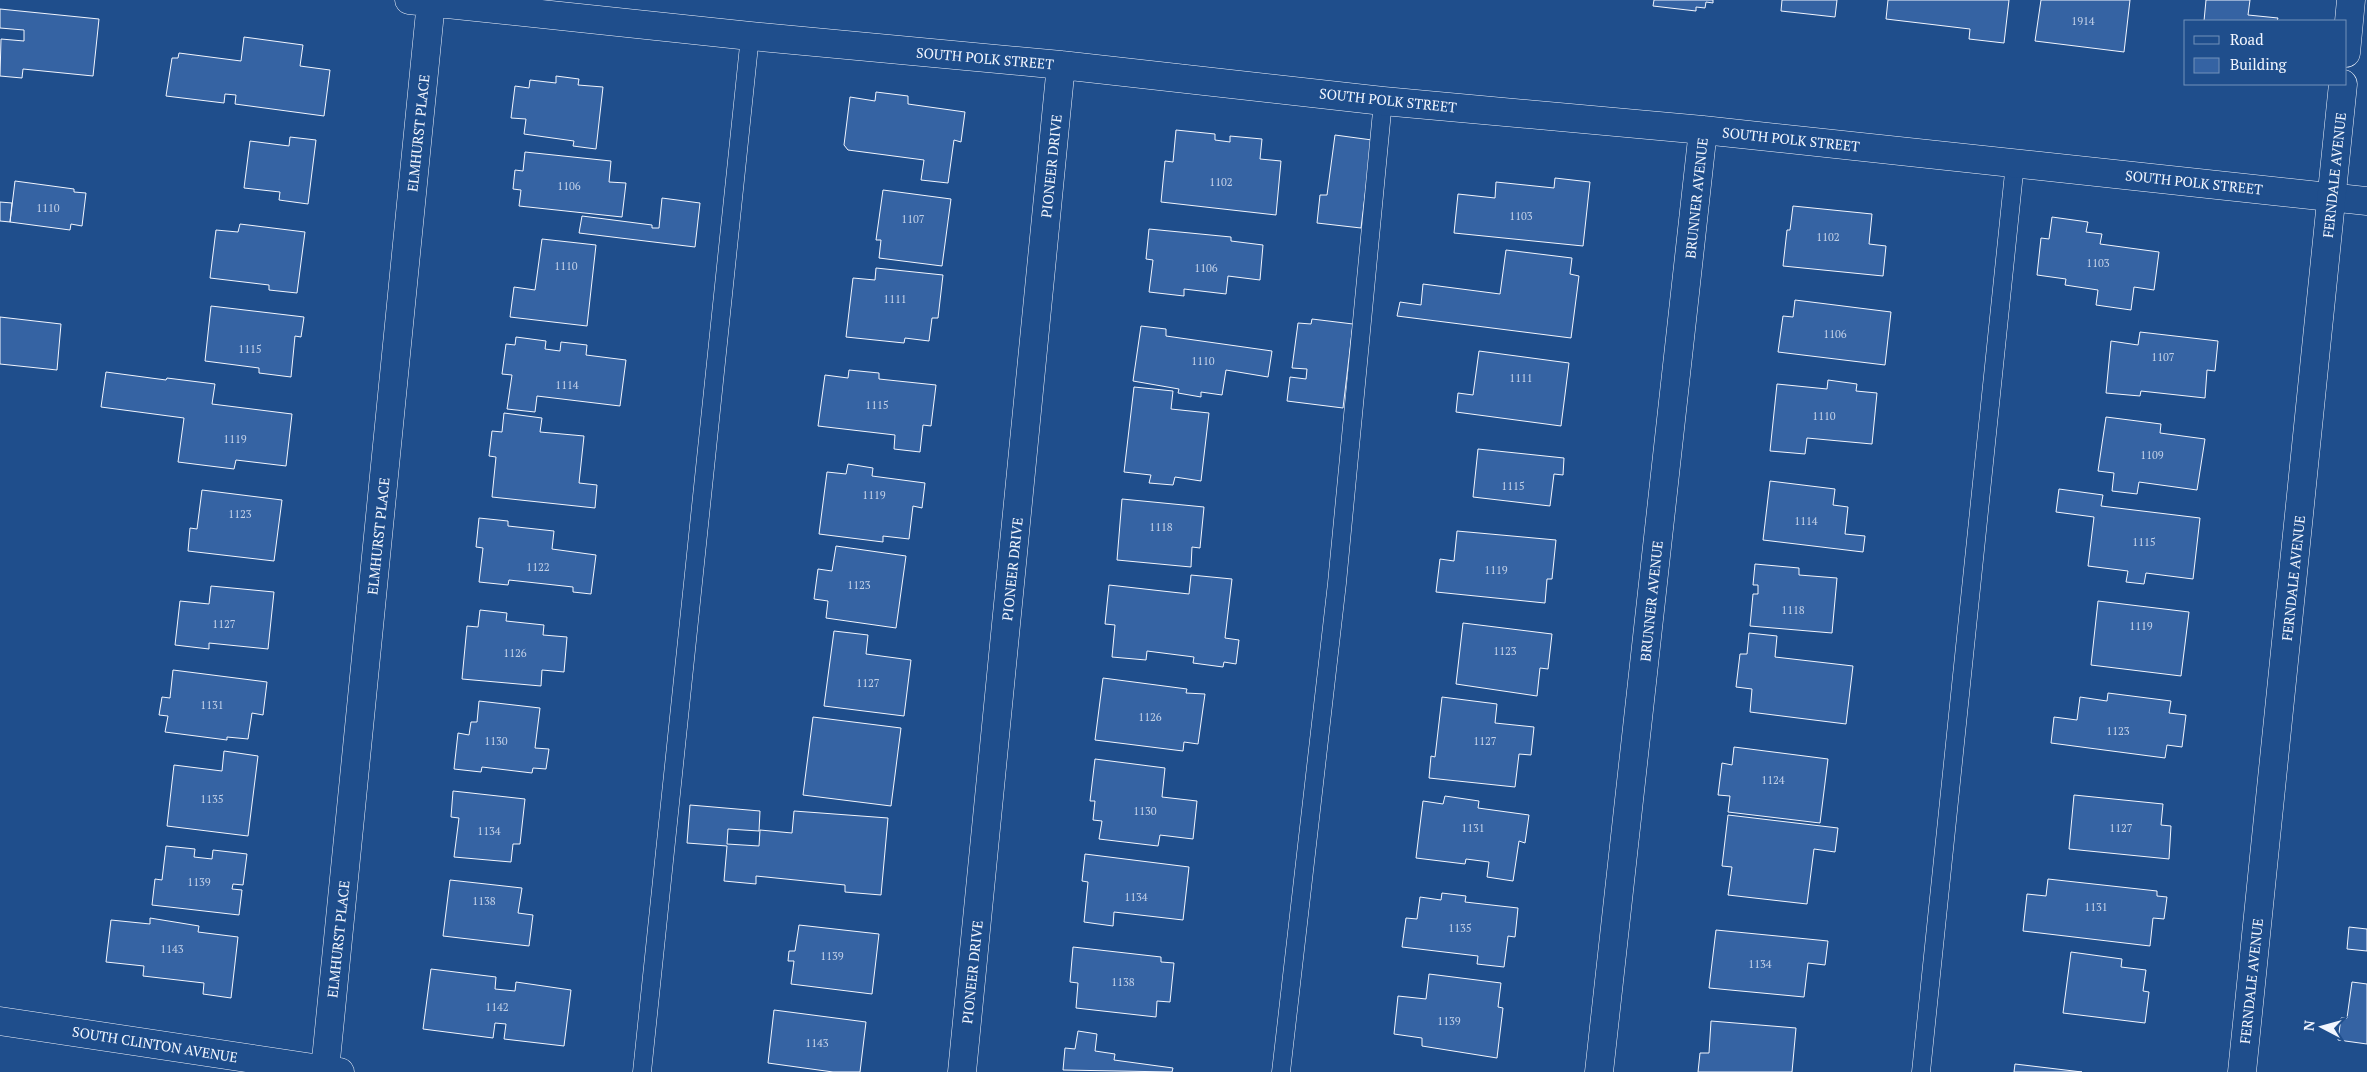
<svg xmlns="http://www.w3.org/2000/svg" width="2367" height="1072" font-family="'PT Serif',serif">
<rect width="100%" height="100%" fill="#1f4e8c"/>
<path fill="#3563a3" stroke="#f2f6ff" d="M1654,0h59v3l-7,-1 -1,6 -9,-1v4l-43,-5z
M1782,0h55l-2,17 -54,-6z
M1888,0h121l-5,43 -35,-4 1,-10 -84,-10z
M2041,0h89l-6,52 -89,-11z
M2206,0h44l-2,15 30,3 -1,3h-73z
M0,9l99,10 -6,57 -70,-7 -1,9 -22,-2 1,-37 23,2v-11l-24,-2z
M244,37l59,8 -3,21 30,4 -6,46 -89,-12 1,-9 -11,-1 -1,9 -58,-7 6,-38h6l1,-5 62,8z
M556,76l23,3 -1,6 25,2 -7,62 -23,-3 1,-5 -50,-7 2,-15 -15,-1 4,-32 14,2 1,-8 26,3z
M876,92l32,4v8l57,8 -4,30 -7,-2 -6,43 -27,-3 3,-20 -76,-10 -4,-5 6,-48 25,4z
M1176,130l39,4v6l15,2v-6l32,3 -2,20 21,2 -5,54 -115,-13 4,-41 8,1z
M1335,135l37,5 -11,88 -44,-5 3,-28h7z
M290,137l26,3 -8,64 -29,-4 1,-8 -36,-4 6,-47 39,5z
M525,152l86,9 -2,21 17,1 -4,34 -103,-11 2,-16 -8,-1 2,-19 8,1z
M1555,178l35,4 -7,64 -129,-13 4,-39 37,4 1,-16 58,6z
M15,181l59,8v3l12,1 -4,33 -11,-2 -1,6 -60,-8z
M883,190l68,9 -9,67 -63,-8 2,-18h-5z
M662,198l38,5 -5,44 -116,-14 3,-17 70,9v3h7z
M0,202l12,1 -2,19 -10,-1z
M1793,206l79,8 -3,30 17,2 -3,30 -100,-10 4,-36h3z
M2052,217l36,5 -2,10 16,2 -2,10 59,8 -5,38 -20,-3 -3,23 -35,-5 2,-15 -33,-5 1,-6 -29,-4 4,-37 8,1z
M240,224l65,8 -8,61 -28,-3v-5l-59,-7 6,-48 22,2z
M1149,229l82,8v4l32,4 -3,35 -32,-4 -2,18 -42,-5v7l-35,-4 4,-32 -7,-1z
M542,239l54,6 -9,81 -77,-9 4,-30 21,3z
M1506,250l66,8 -2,16 9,2 -8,62 -174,-22 3,-14 21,3 2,-21 77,10z
M876,268l67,7 -5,43h-6l-3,23 -24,-3 -1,5 -58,-6 7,-59 22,2z
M1795,300l96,12 -6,53 -107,-13 5,-36 10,1z
M211,306l93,11 -3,20 -6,-1 -4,41 -32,-4v-5l-54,-7z
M0,317l61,7 -4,46 -57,-6z
M1312,319l41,5 -10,84 -56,-7 3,-24 16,2 1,-10 -15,-1 6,-45 13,1z
M1141,326l25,3v7l106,15 -4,26 -42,-7 -4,25 -21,-3v5l-23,-4 1,-4 -46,-8z
M2140,332l78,9 -3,30 -8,-1 -2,28 -64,-7 -1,5 -34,-3 5,-52 27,4z
M516,337l30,4 -1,8 15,2 1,-9 26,3 -1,10 40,5 -6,46 -83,-10 -2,16 -28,-3 5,-34 -10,-1 4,-30 9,1z
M1479,351l90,12 -8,63 -105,-14 2,-19 15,2z
M849,370l30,3v6l57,6 -5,41 -8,-1 -3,27 -26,-3 1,-14 -77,-9 7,-51 23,3z
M106,372l60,8 1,-2 48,6 -3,20 80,10 -6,52 -50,-6 -2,9 -56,-7 6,-44 -83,-11z
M1828,380l29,4 -1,7 21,2 -5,51 -65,-6 -2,16 -35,-3 7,-67 50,5z
M1134,387l39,4 -2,18 38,4 -8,68 -26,-4 -2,8 -24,-2 2,-8 -27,-3z
M504,413l38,5 -2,14 44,4 -5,47 18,2 -2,23 -103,-11 4,-40 -7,-1 3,-25 10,1z
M2106,417l55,7 -1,9 45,6 -8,51 -58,-8 -2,12 -25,-3 2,-18 -16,-2z
M1478,449l86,9 -1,17 -9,-1 -4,32 -77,-9z
M848,464l25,4 -1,8 53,7 -3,25 -9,-2 -4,33 -26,-3v6l-64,-8 8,-62 19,2z
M1770,481l65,8 -2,16 15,2 -3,27 20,2 -2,16 -100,-12z
M2059,489l44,6 -2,11 99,12 -7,61 -47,-6 -2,11 -18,-2 2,-11 -40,-5 6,-49 -38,-5z
M202,490l80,10 -8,61 -86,-10 2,-23 7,1z
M1122,499l82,8 -4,41 -8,-1 -1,20 -74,-7z
M479,518l29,3v5l46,5 -2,18 44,6 -5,39 -18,-2v-5l-64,-7 -1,5 -29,-3 4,-34 -7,-1z
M1457,531l99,9 -4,39h-5l-2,24 -109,-11 4,-33 14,2z
M836,546l70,10 -10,72 -70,-10 2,-17 -14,-2 4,-30 14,2z
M1755,564l44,4v7l38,3 -5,55 -82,-7 3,-32h5v-9h-5z
M1191,575l41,4 -7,59 14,2 -3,24 -12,-2 -1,5 -30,-4 1,-6 -47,-6 -1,9 -34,-3 3,-32 -10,-1 4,-39 80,9z
M211,586l63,6 -6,57 -59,-6v6l-34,-4 5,-44 29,3z
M2098,601l91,11 -8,64 -90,-11z
M480,610l27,3 -1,8 38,4 -1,10 24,2 -3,35 -22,-2 -1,16 -79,-7 5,-53 11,1z
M1463,623l89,11 -4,35 -8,-1 -3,28 -81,-12z
M834,631l34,4 -2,19 45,6 -7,56 -80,-10z
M1749,633l28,3 -2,21 78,9 -7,58 -96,-12 2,-23 -16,-2 4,-33h7z
M173,670l94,12 -4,33 -11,-2 -4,26 -21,-2v3l-62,-8 3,-16 -9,-1 3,-18 8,1z
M1103,678l84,11 -1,4 19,1 -7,50 -14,-2 -1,9 -88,-11z
M2108,693l63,8 -2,12 17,2 -4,32 -15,-2 -2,13 -114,-15 3,-26 23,3 3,-23 27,4z
M1442,697l55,7 -2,19 39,4 -3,28 -12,-1 -4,33 -86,-9 2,-22 4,1z
M479,701l61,7 -5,40 14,1 -3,20 -13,-1 -1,5 -50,-6 -1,5 -27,-3 4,-36 11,2 2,-13h6z
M813,717l88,11 -10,78 -88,-11z
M1734,747l94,12 -8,64 -92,-11 2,-16 -12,-1 4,-32 10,2z
M224,751l34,5 -10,80 -81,-10 7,-61 48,6z
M1095,759l70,9 -3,29 35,4 -4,38 -33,-4 -2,11 -59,-7 3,-18 -9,-1 2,-19h-5z
M453,791l72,8 -5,45h-7l-2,18 -57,-5 5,-39 -8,-1z
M2074,795l89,9 -2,21 10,1 -2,33 -100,-10z
M1445,796l34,5 -1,7 51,7 -4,28 -6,-2 -6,40 -26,-4 2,-15 -23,-3 -1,5 -49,-6 7,-57 20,3z
M690,805l70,6 -1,20 -31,-2 -1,15 32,2 1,-16 32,3 2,-22 94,7 -7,77 -36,-3v-7l-89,-9v8l-32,-3 3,-35 -40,-3z
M1728,815l110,13 -3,24 -21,-3 -7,55 -79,-9 4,-28 -10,-1z
M166,846l29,3 -1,8 18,2 1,-9 34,4 -4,31 -10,-1 -1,5 10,1 -3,25 -87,-10 3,-26 7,1z
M1085,854l104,13 -6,53 -69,-8 -1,14 -29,-4 4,-40 -6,-1z
M2048,879l109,12v5l10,1 -3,22 -11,-1 -3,28 -127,-15 4,-37 19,2z
M450,880l72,8 -4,25 15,2 -4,31 -86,-10z
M1442,893l24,3 -1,6 53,6 -3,29 -7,-1 -4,31 -27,-3 1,-8 -76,-9 4,-29 11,1 3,-22 21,3z
M150,918l49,8 -1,6 40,5 -7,61 -28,-4 1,-11 -61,-7 1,-10 -38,-4 5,-42 39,4z
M799,925l80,9 -7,60 -81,-10 3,-23h-6l1,-10h6z
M2349,927l18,2v22l-20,-2z
M1716,930l112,11 -3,24 -17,-2 -4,34 -95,-9z
M1073,947l88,10v5l13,1 -4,39 -13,-1 -1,16 -80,-9 2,-25 -8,-1z
M2071,952l51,7 -1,8 25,3 -3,21 6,1 -4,31 -82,-10z
M431,969l65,8 -1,12 20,2 1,-9 55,8 -7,56 -60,-7 2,-15 -11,-1 -2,15 -70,-9z
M1429,974l72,9 -3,24 5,1 -6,50 -75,-12v-8l-28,-4 4,-38 28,3z
M2352,982l15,2v60l-29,-4 3,-22h6z
M774,1010l92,12 -6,50h-27l-65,-9z
M1711,1021l85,7 -4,44h-94l2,-19h9z
M1078,1031l19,3 -2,17 20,3 -1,6 59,8 -1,4 -109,-2 2,-22 10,1z
M2015,1064l67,8h-68z"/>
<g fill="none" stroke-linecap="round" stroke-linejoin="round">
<defs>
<path id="lane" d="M642,1072l108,-1036
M1281,1072l56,-489 46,-482
M1921,1072l94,-909"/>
<path id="street" d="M409,0l341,36 311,29 322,36 320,29 664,71
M0,1021l340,51
M325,1070l106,-1068
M962,1072l99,-1007
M1599,1072l104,-942"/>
<path id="secondary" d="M2346,53l5,-53
M2242,1072l101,-988"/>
</defs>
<use href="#lane" stroke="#f2f6ff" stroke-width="19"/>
<use href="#street" stroke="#f2f6ff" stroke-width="29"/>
<use href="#secondary" stroke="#f2f6ff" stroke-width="29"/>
<use href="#lane" stroke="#1f4e8c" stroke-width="18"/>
<use href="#street" stroke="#1f4e8c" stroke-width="28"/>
<use href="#secondary" stroke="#1f4e8c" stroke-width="28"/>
</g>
<g text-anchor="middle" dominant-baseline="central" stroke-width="4" stroke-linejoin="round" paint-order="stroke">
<g font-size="11" fill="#c3d1e8">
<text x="2083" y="21">1914</text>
<text x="1221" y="182">1102</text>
<text x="569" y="186">1106</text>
<text x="48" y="208">1110</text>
<text x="1521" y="216">1103</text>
<text x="913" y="219">1107</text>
<text x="1828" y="237">1102</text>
<text x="2098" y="263">1103</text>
<text x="566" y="266">1110</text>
<text x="1206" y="268">1106</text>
<text x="895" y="299">1111</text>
<text x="1835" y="334">1106</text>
<text x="250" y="349">1115</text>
<text x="2163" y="357">1107</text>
<text x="1203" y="361">1110</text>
<text x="1521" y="378">1111</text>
<text x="567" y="385">1114</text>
<text x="877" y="405">1115</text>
<text x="1824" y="416">1110</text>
<text x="235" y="439">1119</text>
<text x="2152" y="455">1109</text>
<text x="1513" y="486">1115</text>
<text x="874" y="495">1119</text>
<text x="240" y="514">1123</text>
<text x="1806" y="521">1114</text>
<text x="1161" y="527">1118</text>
<text x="2144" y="542">1115</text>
<text x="538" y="567">1122</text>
<text x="1496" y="570">1119</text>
<text x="859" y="585">1123</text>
<text x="1793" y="610">1118</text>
<text x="224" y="624">1127</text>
<text x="2141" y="626">1119</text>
<text x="1505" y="651">1123</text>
<text x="515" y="653">1126</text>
<text x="868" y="683">1127</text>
<text x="212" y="705">1131</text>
<text x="1150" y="717">1126</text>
<text x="2118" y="731">1123</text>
<text x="496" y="741">1130</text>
<text x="1485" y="741">1127</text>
<text x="1773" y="780">1124</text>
<text x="212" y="799">1135</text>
<text x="1145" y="811">1130</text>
<text x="1473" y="828">1131</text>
<text x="2121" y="828">1127</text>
<text x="489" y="831">1134</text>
<text x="199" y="882">1139</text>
<text x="1136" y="897">1134</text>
<text x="484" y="901">1138</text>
<text x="2096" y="907">1131</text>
<text x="1460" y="928">1135</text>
<text x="172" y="949">1143</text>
<text x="832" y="956">1139</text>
<text x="1760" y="964">1134</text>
<text x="1123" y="982">1138</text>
<text x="497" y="1007">1142</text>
<text x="1449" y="1021">1139</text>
<text x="817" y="1043">1143</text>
</g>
<g font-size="14" fill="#f2f6ff" stroke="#1f4e8c">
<text transform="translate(985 58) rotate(5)">SOUTH POLK STREET</text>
<text transform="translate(1388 100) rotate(6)">SOUTH POLK STREET</text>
<text transform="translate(418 133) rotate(-84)">ELMHURST PLACE</text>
<text transform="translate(1791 139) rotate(6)">SOUTH POLK STREET</text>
<text transform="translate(1051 166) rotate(-84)">PIONEER DRIVE</text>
<text transform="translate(2334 175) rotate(-84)">FERNDALE AVENUE</text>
<text transform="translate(2194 182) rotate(6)">SOUTH POLK STREET</text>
<text transform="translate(1696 198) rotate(-84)">BRUNNER AVENUE</text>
<text transform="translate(378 536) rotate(-84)">ELMHURST PLACE</text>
<text transform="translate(1012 569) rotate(-84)">PIONEER DRIVE</text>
<text transform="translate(2293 578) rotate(-84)">FERNDALE AVENUE</text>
<text transform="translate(1651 601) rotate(-84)">BRUNNER AVENUE</text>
<text transform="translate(338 939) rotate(-84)">ELMHURST PLACE</text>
<text transform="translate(972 972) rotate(-84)">PIONEER DRIVE</text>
<text transform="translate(2251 981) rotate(-84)">FERNDALE AVENUE</text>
<text transform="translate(155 1044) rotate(9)">SOUTH CLINTON AVENUE</text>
</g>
</g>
<rect x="2184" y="20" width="162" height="65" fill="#1f4e8c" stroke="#7391ba"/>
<rect x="2194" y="36" width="25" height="8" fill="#1f4e8c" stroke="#7391ba"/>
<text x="2230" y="45" font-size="15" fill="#f2f6ff">Road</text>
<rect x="2194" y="58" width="25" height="15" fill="#3563a3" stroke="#7391ba"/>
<text x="2230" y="70" font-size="15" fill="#f2f6ff">Building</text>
<g transform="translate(2322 1027) rotate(276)" stroke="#1f4e8c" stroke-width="4" paint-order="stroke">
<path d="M0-4L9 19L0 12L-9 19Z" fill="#f2f6ff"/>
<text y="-8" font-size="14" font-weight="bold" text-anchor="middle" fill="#f2f6ff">N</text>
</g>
</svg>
